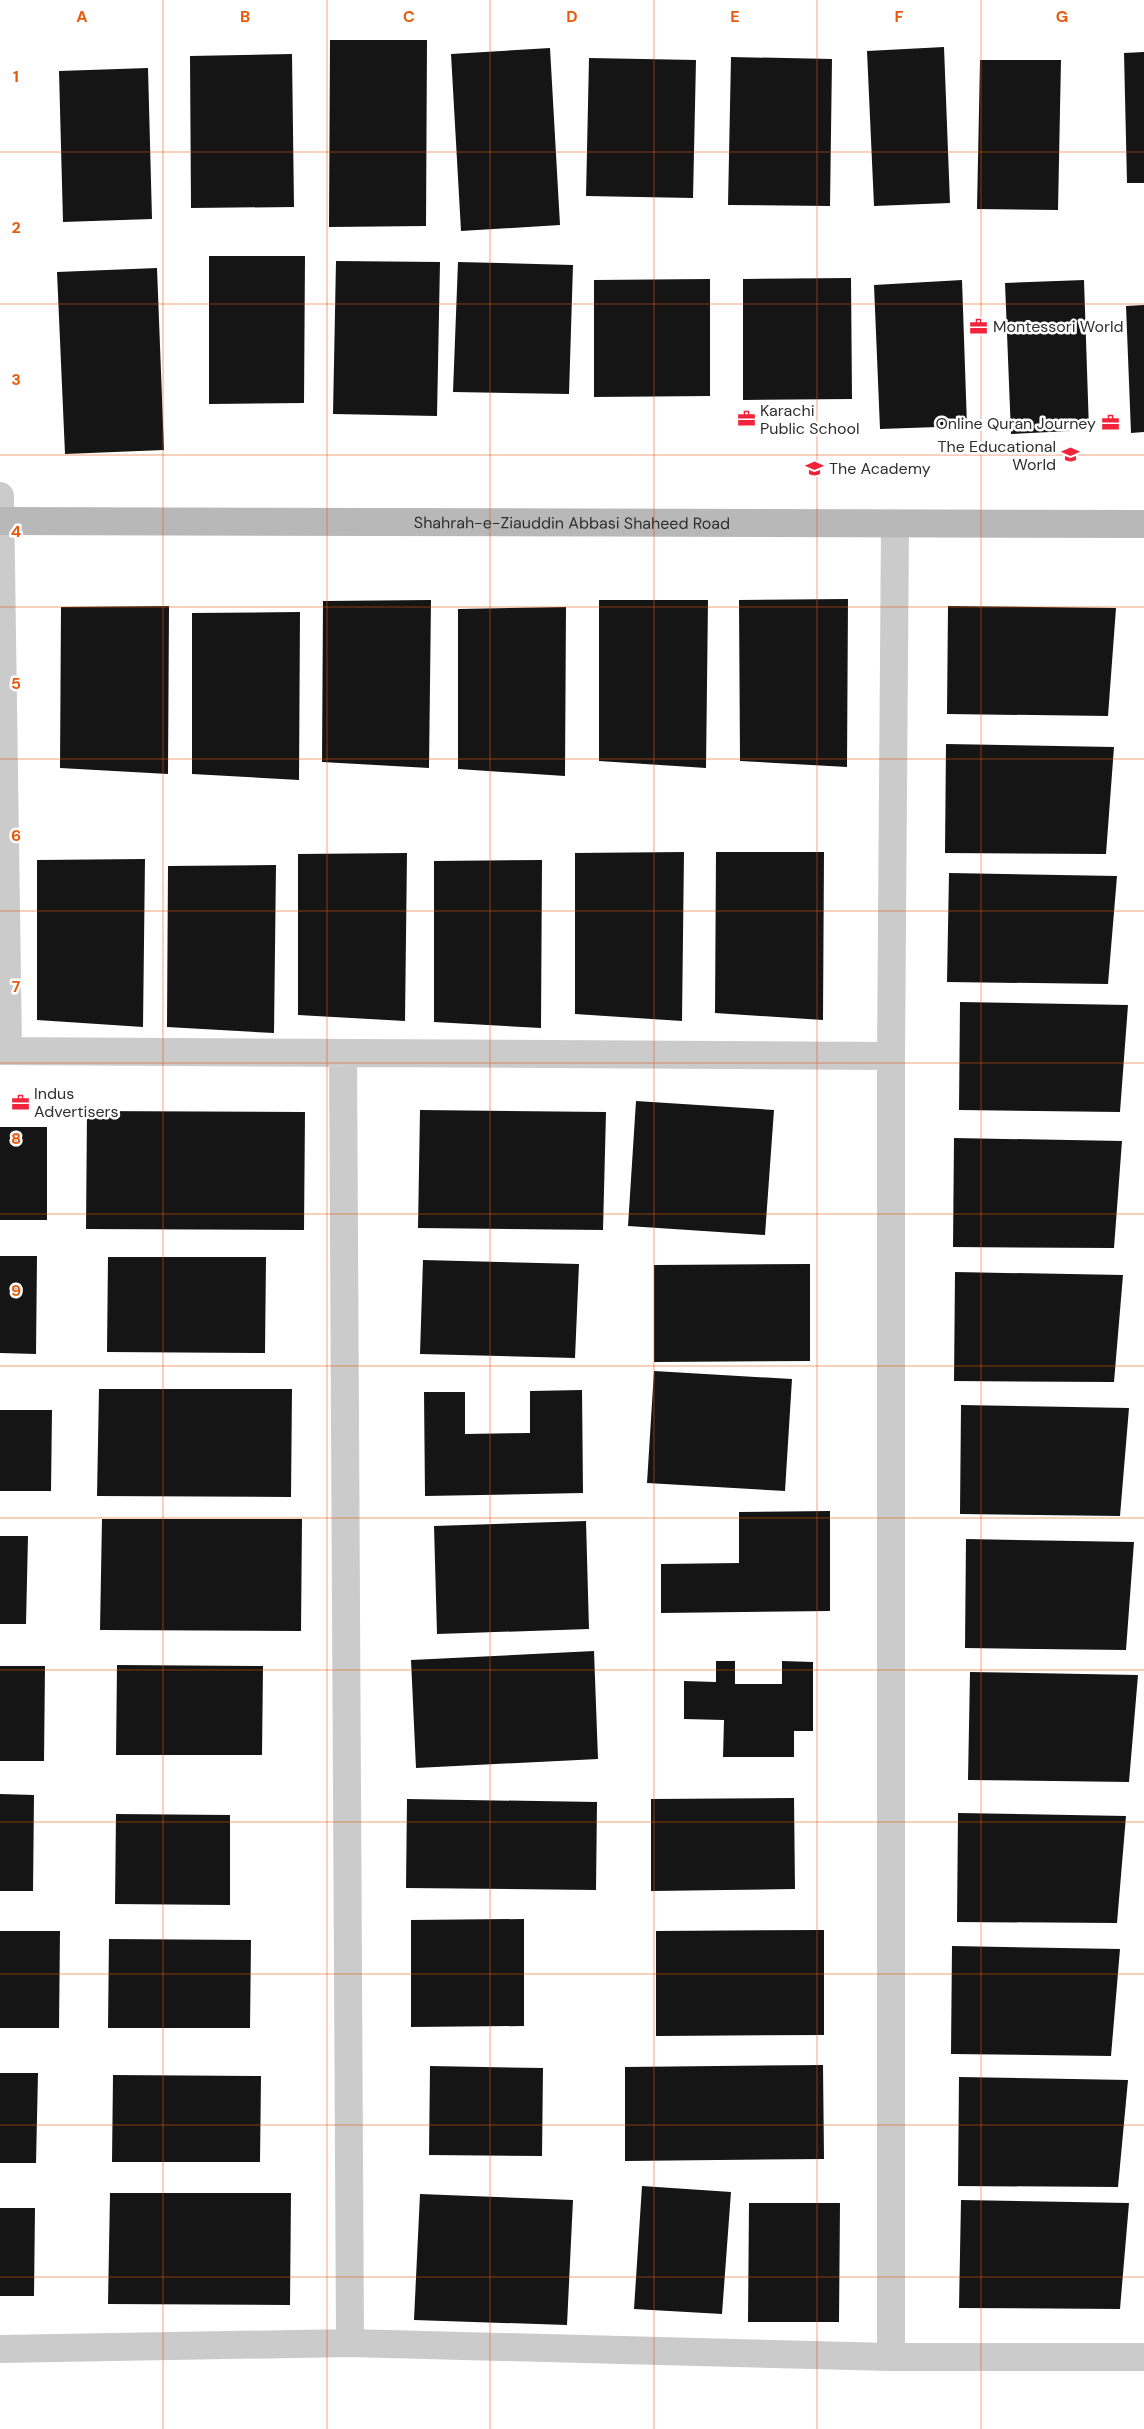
<svg xmlns="http://www.w3.org/2000/svg" width="1144" height="2429" font-family="'DM Sans',sans-serif">
<rect width="100%" height="100%" fill="#fff"/>
<path fill="#151515" d="M330,40h97l-1,186 -97,1z
M944,47l6,156 -76,3 -7,-155z
M550,48l10,177 -99,6 -10,-177z
M1144,52v131h-17l-3,-130z
M292,54l2,153 -103,1 -1,-152z
M731,57l101,2 -2,147 -102,-1z
M589,58l107,2 -3,138 -107,-2z
M980,60h81l-3,150 -81,-1z
M148,68l4,151 -89,3 -4,-151z
M209,256h96l-1,147 -95,1z
M336,261l104,1 -3,154 -104,-2z
M458,262l115,3 -4,129 -116,-2z
M157,268l7,182 -99,4 -8,-182z
M851,278l1,121 -109,1v-121z
M710,279v117l-116,1v-117z
M962,280l5,146 -87,3 -6,-144z
M1084,280l5,150 -78,4 -6,-151z
M1144,305v127l-13,1 -5,-127z
M848,599l-1,168 -107,-6 -1,-161z
M431,600l-2,168 -107,-6 1,-161z
M599,600h109l-2,168 -107,-7z
M169,606l-1,168 -108,-6 1,-161z
M948,606l168,2 -8,108 -161,-2z
M566,607l-1,169 -107,-7v-160z
M300,612l-1,168 -107,-6v-161z
M946,744l168,3 -8,107 -161,-1z
M684,852l-2,169 -107,-7v-161z
M716,852h108l-1,168 -108,-7z
M407,853l-2,168 -107,-6v-161z
M145,859l-2,168 -106,-7v-160z
M542,860l-1,168 -107,-6v-161z
M276,865l-2,168 -107,-6 1,-161z
M949,873l168,3 -9,108 -161,-2z
M960,1002l168,3 -8,107 -161,-2z
M636,1101l138,9 -9,125 -137,-9z
M420,1110l186,2 -3,118 -185,-2z
M87,1111l218,1 -1,118 -218,-1z
M0,1127h47v93h-47z
M954,1138l168,3 -8,107 -161,-1z
M0,1256h37l-1,98 -36,-1z
M108,1257h158l-1,96 -158,-1z
M423,1260l156,4 -4,94 -155,-4z
M810,1264v97l-156,1v-97z
M955,1272l168,3 -9,107 -160,-1z
M654,1371l138,8 -7,112 -138,-8z
M99,1389h193l-1,108 -194,-1z
M582,1390l1,103 -158,3 -1,-104h41v42l65,-1v-42z
M961,1405l168,3 -9,108 -160,-2z
M0,1410h52l-1,81h-51z
M830,1511v100l-169,2v-49l78,-1v-51z
M102,1519h200l-1,112 -201,-1z
M586,1521l3,108 -152,5 -3,-108z
M0,1536h28l-2,88h-26z
M966,1539l168,3 -8,108 -161,-2z
M594,1651l4,108 -182,9 -5,-108z
M716,1661h19v23h47v-23l31,1v69h-19v26h-71l1,-37 -40,-1v-38l32,1z
M117,1665l146,1 -1,89h-146z
M0,1666h45l-1,95h-44z
M970,1672l168,3 -9,107 -161,-2z
M0,1794l34,1 -1,96h-33z
M794,1798l1,91 -144,2v-92z
M407,1799l190,3 -1,88 -190,-2z
M958,1813l168,3 -9,107 -160,-1z
M116,1814l114,1v90l-115,-1z
M524,1919v107l-113,1v-107z
M824,1930v105l-168,1v-105z
M0,1931h60l-1,97h-59z
M109,1939l142,1 -1,88h-142z
M952,1946l168,3 -9,107 -160,-2z
M823,2065l1,94 -199,2v-94z
M430,2066l113,2 -1,88 -113,-1z
M0,2073h38l-2,90h-36z
M113,2075l148,1 -1,86h-148z
M959,2077l169,3 -10,107 -160,-1z
M642,2186l89,6 -9,122 -88,-5z
M110,2193h181l-1,112 -182,-1z
M420,2194l153,6 -6,125 -153,-5z
M961,2200l168,3 -9,106 -161,-1z
M749,2203h91l-1,119h-91z
M0,2208h35l-1,88h-34z"/>
<g fill="none" stroke-linecap="round" stroke-linejoin="round">
<path stroke="#cbcbcb" stroke-width="28" d="M0,496l8,555
M0,1051l891,5
M343,1053l7,1290
M0,2349l350,-6 541,14h253
M891,2357v-1301l4,-532"/>
<path stroke="#b8b8b8" stroke-width="28" id="s1" d="M0,521l1144,3"/>
</g>
<path fill="none" stroke="#e8590c" stroke-width="1" stroke-opacity="0.55" d="M163,0v2429M327,0v2429M490,0v2429M654,0v2429M817,0v2429M981,0v2429M0,152h1144M0,304h1144M0,455h1144M0,607h1144M0,759h1144M0,911h1144M0,1063h1144M0,1214h1144M0,1366h1144M0,1518h1144M0,1670h1144M0,1822h1144M0,1974h1144M0,2125h1144M0,2277h1144"/>
<defs>
<symbol id="office-bare" viewBox="-9 -9 18 18"><path d="M-6-3h4V-5.5h4V-3h4V5H-6ZM-1-4.5V-3h2v-1.5ZM-6 0V1H6V0Z" fill="#f1243b" stroke="#fff" stroke-width="2.5" paint-order="stroke"/></symbol>
<symbol id="school-bare" viewBox="-9 -9 18 18"><path d="M0-5L7-2L0 1L-7-2ZM-4 1L0 2.5L4 1V4Q0 6-4 4Z" fill="#f1243b" stroke="#fff" stroke-width="2.5" paint-order="stroke"/></symbol>
</defs>
<g fill-rule="evenodd">
<use href="#office-bare" x="966" y="314" width="25" height="25"/>
<use href="#office-bare" x="734" y="406" width="25" height="25"/>
<use href="#office-bare" x="1098" y="410" width="25" height="25"/>
<use href="#school-bare" x="1058" y="442" width="25" height="25"/>
<use href="#school-bare" x="802" y="456" width="25" height="25"/>
<use href="#office-bare" x="8" y="1090" width="25" height="25"/>
</g>
<g text-anchor="middle" dominant-baseline="central" stroke-width="5" stroke-linejoin="round" paint-order="stroke">
<g font-size="16" fill="#2e2e2e" stroke="#fff" text-anchor="start">
<text x="993" y="326">Montessori World</text>
<text x="760" y="410">Karachi<tspan x="760" dy="18">Public School</tspan></text>
<text x="1096" y="423" text-anchor="end">Online Quran Journey</text>
<text x="1056" y="446" text-anchor="end">The Educational<tspan x="1056" dy="18">World</tspan></text>
<text x="829" y="468">The Academy</text>
<text x="34" y="1093">Indus<tspan x="34" dy="18">Advertisers</tspan></text>
</g>
<g font-size="16" fill="#2e2e2e" stroke="#fff">
<text stroke="none"><textPath href="#s1" startOffset="572">Shahrah-e-Ziauddin Abbasi Shaheed Road</textPath></text>
</g>
</g>
<g font-size="16" text-anchor="middle" font-weight="bold" fill="#e8590c" stroke="#fff" stroke-width="5" stroke-linejoin="round" paint-order="stroke">
<text x="82" y="22">A</text>
<text x="245" y="22">B</text>
<text x="409" y="22">C</text>
<text x="572" y="22">D</text>
<text x="735" y="22">E</text>
<text x="899" y="22">F</text>
<text x="1062" y="22">G</text>
<text x="16" y="82">1</text>
<text x="16" y="233">2</text>
<text x="16" y="385">3</text>
<text x="16" y="537">4</text>
<text x="16" y="689">5</text>
<text x="16" y="841">6</text>
<text x="16" y="992">7</text>
<text x="16" y="1144">8</text>
<text x="16" y="1296">9</text>
</g>
</svg>
